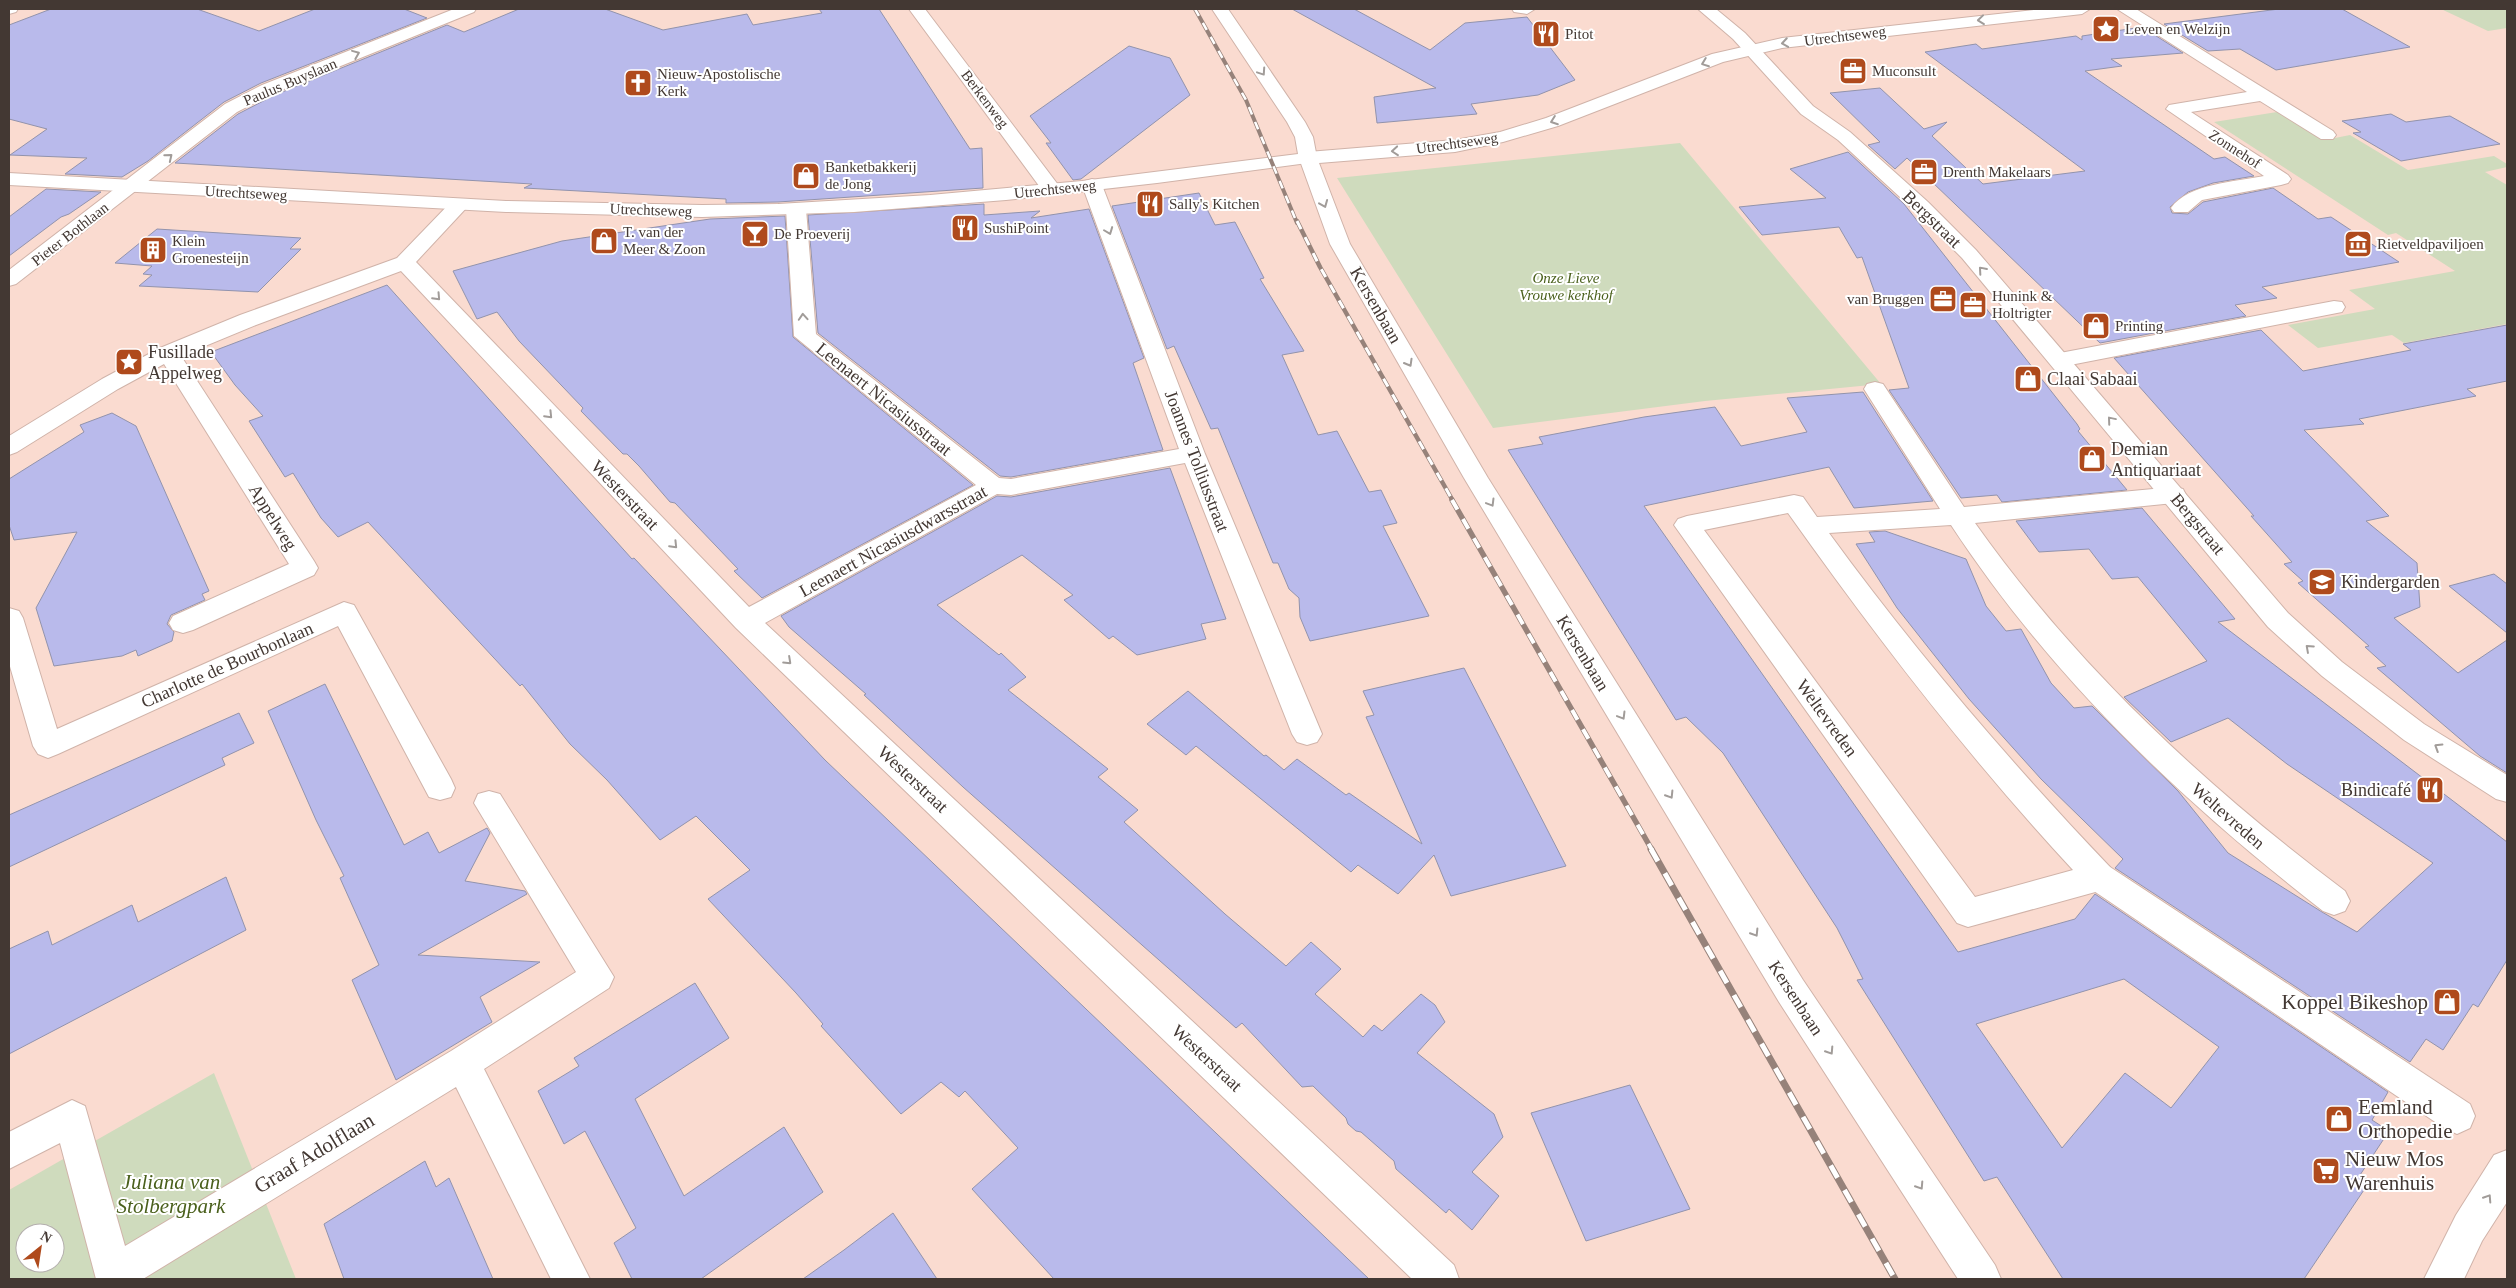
<svg xmlns="http://www.w3.org/2000/svg" width="2516" height="1288" font-family="Georgia,serif">
<rect width="100%" height="100%" fill="#fadbd0"/>
<path fill="#cfdbbd" fill-rule="evenodd" d="M2441,9h66v19l-19,3z
M2277,112l48,28 25,-5 58,35 86,-14 13,8v3l-22,5 22,13v139l-103,19 -12,-8 -74,13 -30,-23 87,-16 -26,-19 106,-19 -59,-38 -8,2 -174,-113z
M1680,143l201,241 -176,17 -212,27 -156,-250z
M214,1073l82,206h-287v-89zM25,1233h30v30h-30z"/>
<path fill="#b9baeb" stroke="#9293ac" fill-rule="evenodd" d="M51,9h146l62,22 56,-22h89l23,9 -166,65 -37,19 -76,59 -26,16 -57,-3 22,-16 -77,-3 37,-26 -38,-10v-94z
M519,9h86l58,21 84,-16 6,11 69,-12 -3,-4h60l91,140 12,-1 1,40 -205,14 -52,1v-4l-202,-11 8,-4 -357,-21 63,-49 37,-19 172,-70 17,7z
M1292,9h62l76,41 35,-27 62,-6 48,63 -37,15 -67,9 6,10 -100,9 -3,-26 62,-9z
M2279,9h63l68,38 -134,23 -36,-21 -32,2 -44,-27z
M2142,27l41,26 -72,6 11,7 -37,5 129,88 11,-2 29,19 -41,7 -25,9 -18,15 2,6 16,1 15,-12 70,-14 45,31 13,-2 68,45 -137,25 15,11 -42,7 11,11 -146,27 -193,-185 -12,11 -27,-24 12,-3 -50,-49 50,-5 44,41 23,-7 -15,14 51,48 102,-13 -160,-119 51,-8 6,5 94,-13 6,4v-4z
M1129,46l41,12 20,37 -109,84 -8,1 -27,-37h5l-21,-27z
M2391,114l15,8 44,-6 50,28 -99,17 -48,-28 8,-1 -19,-11z
M1848,152l56,52 173,220 3,5 -2,2 49,59 -125,12 -5,-7 -36,3 -72,-108 20,-2 -47,-131 -5,1 -18,-31 -77,8 -23,-28 87,-9 -36,-29z
M46,189l55,3 -32,22 -8,3 -52,39v-39z
M1199,193l16,32 20,-3 29,56 -4,1 44,72 -22,4 36,80 19,-4 32,61 12,-2 16,33 -14,3 46,90 -119,25 -10,-24 -1,-19 -10,-9 -11,-26h-5l-55,-135 -7,1 -37,-83 -7,3 -55,-143z
M984,204v11l56,-4 -9,7 58,-9 55,149 -11,5 30,87 -152,27 -11,-1 -182,-143 -10,-118z
M785,216l8,121 180,148 -211,113 -28,-27 4,-2 -63,-66 -5,-1 -31,-36 -12,-12h-4l-42,-43 2,-3 -64,-67 -22,-29 -20,7 -24,-48 109,-30 148,-22z
M157,229l144,9 -11,11h11l-43,43 -119,-6 13,-11 -9,-1 9,-8 -37,-3z
M387,285l245,274 2,-1 191,202 544,519h-315l-82,-90 46,-41 -53,-57 -6,6 -18,-15 -40,32 -80,-88 2,-2 -27,-31 -88,-94 42,-29 -54,-54 -36,24 -53,-60 -37,-36 -48,-60 -2,2 -14,-15 -138,-149 -30,15 -17,-19 -28,-45 -8,4 -36,-56 14,-5 -28,-31 -24,-33z
M2507,325v56l-40,8 9,7 -117,23 5,5 -60,6 85,86 -23,5 51,42 3,44 -26,11 64,55 49,-33v133l-27,-17 -103,-88 9,-2 -21,-19 4,-1 -71,-63 5,-2 -19,-17 8,-2 -41,-46h3l-140,-158 147,-28 42,41 108,-21 -8,-6z
M1863,392l70,109 -79,7 -25,-41 -185,39 314,446 117,-33 20,-25 293,198 -16,28 17,11 -29,44 10,6 -66,98h-241l-66,-102 -13,4 -127,-201 6,-1 -26,-51 -114,-175 -37,-36 -10,3 -168,-270 35,-6 -4,-7 105,-20 71,-10 26,39 66,-14 -20,-34zM2124,979l95,68 -48,61 -46,-35 -63,75 -86,-124z
M112,413l24,13 73,165 -7,3 3,6 -34,15 -4,9 7,8 -2,9 -34,15 -2,-6 -14,6 -68,10 -18,-58 41,-76 -63,8 -5,-15v-46l75,-47 -4,-7z
M1170,468l56,151 -25,5 5,15 -69,16 -24,-19 -4,3 -45,-39 9,-5 -51,-40 -85,50 62,50 2,-2 25,24 -18,13 100,79 -10,8 40,33 -14,12 101,92 61,52 25,-24 30,27 -26,25 48,43 11,-12 8,6 39,-37 14,11 10,17 -28,31 77,61 9,23 -31,35 27,24 -27,34 -23,-21 -3,4 -50,-44 -2,-8 -33,-29 -5,-1 -8,-7 -2,-6 -33,-32 -11,1 -60,-64 -6,5 -273,-241 -99,-92 2,-1 -77,-67 -8,-11 216,-120 14,1z
M2142,508l93,111 -17,3 289,220v118l-29,47 -5,-3 -30,46 -17,-11 -16,23 -295,-194 8,-9 -82,-80 -72,-80 -72,-91 -41,-64 19,-2 -6,-10 16,-1 81,28 20,47 20,25 15,-2 30,54 23,25 18,-2 86,85 50,62 94,59 35,20 76,-69 -146,-99 -59,-46 -57,24 -47,-45 83,-36 -69,-84 -26,2 -23,-30 -50,3 -23,-31z
M2494,574l13,10v49l-58,-47z
M1464,668l102,198 -115,30 -17,-41 -36,39 -40,-29 -7,7 -155,-126 -10,9 -39,-31 41,-33 76,65 2,-1 18,15 13,-11 49,36 3,-2 73,51 -56,-127 8,-2 -11,-24z
M325,684l79,161 24,-13 11,21 48,-25 3,5 -25,48 60,10 2,3 -109,61 122,7 -60,35 12,25 -96,58 -44,-100 27,-15 -39,-87 4,-2 -28,-56 -48,-109z
M239,713l15,30 -32,15 3,7 -216,102v-52z
M226,877l20,53 -237,124v-105l39,-18 4,14 80,-40 6,17z
M695,983l34,55 -94,61 49,97 100,-69 39,65 -122,87h-69l-18,-36 22,-15 -51,-97 -21,13 -26,-53 41,-25 -5,-8z
M1630,1085l60,124 -104,32 -55,-128z
M425,1161l11,26 13,-9 44,101h-149l-20,-55z
M893,1213l44,66h-134l41,-29z"/>
<g fill="none" stroke-linecap="round" stroke-linejoin="round">
<defs>
<path id="pedestrian" d="M2099,863l11,4 360,237 5,12 -5,12 -13,6 -13,-6 -356,-241 -5,-10 5,-10z"/>
<path id="minor" d="M9,9h9l-2,3 -7,2z
M454,9h22l-2,3 -200,81 -37,19 -221,172 -7,2v-16l216,-166 37,-19z
M909,9h16l134,177 3,4 -3,4h-14z
M1512,9h23l-8,5 -13,-2z
M2117,9h19l197,122 3,4 -3,4h-12l-61,-38 -69,11 97,63 3,4 -3,4 -7,2 -79,15 -14,12h-14l-3,-4c18,-25 64,-26 93,-32l-98,-67 3,-4 78,-13z
M1092,179l7,2 3,4 103,269 117,280 -5,8 -10,3 -10,-3 -5,-8 -107,-271 -174,32 -14,-1 -232,129 689,642 5,14h-47l-676,-651 -335,-357 -145,54 -75,31 133,205 4,7 -4,7 -121,55 -10,3 -10,-3 -4,-7 4,-7 116,-52 -125,-200 -46,25 -101,63 -8,3v-19l93,-57 58,-31 80,-33 157,-57 56,-58h14l3,4 -54,58 333,345 227,-122 -182,-149 -8,-127 3,-4h14l3,4 10,125 183,144 12,1 168,-30 -97,-264 3,-4z
M2334,301l8,1 3,5 -3,5 -282,55 -8,-2 -3,-5 3,-5 8,-2z
M1875,382l8,2 81,123 210,-20 9,2 3,6 -3,6 -9,2 -199,20c102,144 229,262 370,368l5,10 -5,10 -11,4 -11,-4c-143,-111 -272,-234 -372,-386l-122,8c86,118 181,229 281,334l5,10 -5,10 -11,4 -131,36 -11,-4 -283,-398 4,-6 9,-3 107,-21 9,2 14,20 123,-8 -76,-120 3,-5zM1788,513c88,124 181,245 285,357l-98,27 -271,-367z
M344,602l10,3 97,174 4,9 -4,9 -11,3 -11,-3 -91,-171 -280,128 -10,4 -10,-4 -5,-8 -24,-83v-55l10,3 4,7 34,111z
M489,791l11,3 114,183 -5,11 -125,81 106,210h-39l-95,-192 -313,192h-47l-36,-136 -51,26v-37l63,-32 13,6 40,140 326,-195 125,-79 -102,-169 4,-9z"/>
<path id="tertiary" d="M1212,9h16l77,113 8,15 4,21 -2,4 -158,21 -151,17 -152,12 -152,5 -196,-5 -497,-27v-12l497,28 196,4 76,-1 152,-9 152,-14 216,-27 -3,-17 -8,-15z
M1698,9h18l29,24 68,73 37,26 78,70 48,48 312,363 54,49 82,62 83,51v27l-11,-3 -92,-59 -82,-64 -54,-49 -306,-369 -48,-48 -76,-70 -37,-26 -68,-75z"/>
<path id="secondary" d="M2042,9h48l-8,5 -300,34 -59,14 -165,64 -55,16 -48,10 -136,11 31,81 138,234 315,502 192,285 6,14h-43l-179,-277 -315,-524 -134,-234 -31,-86 2,-4 7,-2 147,-12 45,-8 46,-14 166,-64 70,-16z
M2507,1150v52l-25,39 -18,38h-40l32,-64 38,-60z"/>
</defs>
<use href="#pedestrian" stroke="#d0b3a9" stroke-width="2"/>
<use href="#minor" stroke="#d0b3a9" stroke-width="2"/>
<use href="#tertiary" stroke="#d0b3a9" stroke-width="2"/>
<use href="#secondary" stroke="#d0b3a9" stroke-width="2"/>
<use href="#pedestrian" fill="#fff" fill-rule="evenodd"/>
<use href="#minor" fill="#fff" fill-rule="evenodd"/>
<use href="#tertiary" fill="#fff" fill-rule="evenodd"/>
<use href="#secondary" fill="#fff" fill-rule="evenodd"/>
<defs>
<path id="rail-far3" d="M1195,9l51,91 51,123"/>
<path id="rail-far2" d="M1297,221l23,46 133,234"/>
<path id="rail-far1" d="M1452,500l200,350"/>
<path id="rail" d="M1651,849l244,430"/>
</defs>
<use href="#rail-far3" stroke="#96827a" stroke-width="4"/>
<use href="#rail-far2" stroke="#96827a" stroke-width="4.5"/>
<use href="#rail-far1" stroke="#96827a" stroke-width="5.5"/>
<use href="#rail" stroke="#96827a" stroke-width="7"/>
<use href="#rail-far3" stroke="#fff" stroke-width="2.5" stroke-dasharray="8" stroke-linecap="butt"/>
<use href="#rail-far2" stroke="#fff" stroke-width="3" stroke-dasharray="9" stroke-linecap="butt"/>
<use href="#rail-far1" stroke="#fff" stroke-width="4" stroke-dasharray="11" stroke-linecap="butt"/>
<use href="#rail" stroke="#fff" stroke-width="5" stroke-dasharray="14" stroke-linecap="butt"/>
</g>
<defs><path id="oneway-chevron" d="M-2-3.5L2.5 0L-2 3.5" fill="none" stroke-width="1.6" stroke-linecap="round" stroke-linejoin="round" transform="scale(1.25)"/></defs>
<g stroke="#a19c99">
<use href="#oneway-chevron" transform="translate(1981 20) rotate(174)"/>
<use href="#oneway-chevron" transform="translate(1785 43) rotate(171)"/>
<use href="#oneway-chevron" transform="translate(356 54) rotate(-22)"/>
<use href="#oneway-chevron" transform="translate(1705 63) rotate(159)"/>
<use href="#oneway-chevron" transform="translate(1262 72) rotate(56)"/>
<use href="#oneway-chevron" transform="translate(1554 121) rotate(160)"/>
<use href="#oneway-chevron" transform="translate(1395 151) rotate(175)"/>
<use href="#oneway-chevron" transform="translate(169 157) rotate(-39)"/>
<use href="#oneway-chevron" transform="translate(1324 204) rotate(68)"/>
<use href="#oneway-chevron" transform="translate(1109 231) rotate(69)"/>
<use href="#oneway-chevron" transform="translate(1982 270) rotate(-131)"/>
<use href="#oneway-chevron" transform="translate(437 297) rotate(47)"/>
<use href="#oneway-chevron" transform="translate(803 317) rotate(-94)"/>
<use href="#oneway-chevron" transform="translate(1409 363) rotate(60)"/>
<use href="#oneway-chevron" transform="translate(549 415) rotate(46)"/>
<use href="#oneway-chevron" transform="translate(2111 420) rotate(-130)"/>
<use href="#oneway-chevron" transform="translate(1491 503) rotate(59)"/>
<use href="#oneway-chevron" transform="translate(674 545) rotate(46)"/>
<use href="#oneway-chevron" transform="translate(2309 648) rotate(-138)"/>
<use href="#oneway-chevron" transform="translate(788 661) rotate(43)"/>
<use href="#oneway-chevron" transform="translate(1622 716) rotate(59)"/>
<use href="#oneway-chevron" transform="translate(2438 747) rotate(-148)"/>
<use href="#oneway-chevron" transform="translate(1670 795) rotate(58)"/>
<use href="#oneway-chevron" transform="translate(1755 933) rotate(58)"/>
<use href="#oneway-chevron" transform="translate(1830 1051) rotate(57)"/>
<use href="#oneway-chevron" transform="translate(1920 1186) rotate(57)"/>
<use href="#oneway-chevron" transform="translate(2488 1198) rotate(-57)"/>
</g>
<defs>
<symbol id="sight-square" viewBox="-11 -11 22 22"><rect x="-9" y="-9" width="18" height="18" rx="4" fill="#af4a1c" stroke="#fff"/><path d="M0-6L1.8-2.2L6-1.7L2.9 1.2L3.7 5.4L0 3.3L-3.7 5.4L-2.9 1.2L-6-1.7L-1.8-2.2Z" fill="#fff"/></symbol>
<symbol id="restaurant-square" viewBox="-11 -11 22 22"><rect x="-9" y="-9" width="18" height="18" rx="4" fill="#af4a1c" stroke="#fff"/><path d="M-5-6h1v4h1v-4h1v4h1v-4h1v5L-1.5 .5V6h-2V.5L-5-1ZM5-6V6H3V1.5H1.5Q1.5-4 5-6Z" fill="#fff"/></symbol>
<symbol id="office-square" viewBox="-11 -11 22 22"><rect x="-9" y="-9" width="18" height="18" rx="4" fill="#af4a1c" stroke="#fff"/><path d="M-6-3h4V-5.5h4V-3h4V5H-6ZM-1-4.5V-3h2v-1.5ZM-6 0V1H6V0Z" fill="#fff"/></symbol>
<symbol id="church-square" viewBox="-11 -11 22 22"><rect x="-9" y="-9" width="18" height="18" rx="4" fill="#af4a1c" stroke="#fff"/><path d="M-1.2-6h2.4v3.5h3.3v2.4h-3.3V6h-2.4V-.1h-3.3v-2.4h3.3Z" fill="#fff"/></symbol>
<symbol id="shop-square" viewBox="-11 -11 22 22"><rect x="-9" y="-9" width="18" height="18" rx="4" fill="#af4a1c" stroke="#fff"/><path d="M-5-2.5h2.3a2.7 3.5 0 0 1 5.4 0H5L5.5 6h-11ZM-1.5-2.5h3a1.5 2.3 0 0 0-3 0Z" fill="#fff"/></symbol>
<symbol id="bar-square" viewBox="-11 -11 22 22"><rect x="-9" y="-9" width="18" height="18" rx="4" fill="#af4a1c" stroke="#fff"/><path d="M-6-5H6L.8 .8V4.5H3.5V6h-7V4.5H-.8V.8Z" fill="#fff"/></symbol>
<symbol id="museum-square" viewBox="-11 -11 22 22"><rect x="-9" y="-9" width="18" height="18" rx="4" fill="#af4a1c" stroke="#fff"/><path d="M0-6L6-3V-2H-6V-3ZM-5-1h2V3h-2ZM-1-1h2V3h-2ZM3-1h2V3H3ZM-6 4H6V6H-6Z" fill="#fff"/></symbol>
<symbol id="building-square" viewBox="-11 -11 22 22"><rect x="-9" y="-9" width="18" height="18" rx="4" fill="#af4a1c" stroke="#fff"/><path d="M-4-6H4V6H1V3H-1V6H-4ZM-2.5-4.3h1.7v1.8h-1.7ZM.8-4.3h1.7v1.8H.8ZM-2.5-1h1.7V.8h-1.7ZM.8-1h1.7V.8H.8Z" fill="#fff"/></symbol>
<symbol id="school-square" viewBox="-11 -11 22 22"><rect x="-9" y="-9" width="18" height="18" rx="4" fill="#af4a1c" stroke="#fff"/><path d="M0-5L7-2L0 1L-7-2ZM-4 1L0 2.5L4 1V4Q0 6-4 4Z" fill="#fff"/></symbol>
<symbol id="supermarket-square" viewBox="-11 -11 22 22"><rect x="-9" y="-9" width="18" height="18" rx="4" fill="#af4a1c" stroke="#fff"/><path d="M-6-5.5h2.5l.6 2H6L4.5 2H-2.5L-4.4-4H-6ZM-1.5 3.2a1.3 1.3 0 1 0 .1 0ZM3 3.2a1.3 1.3 0 1 0 .1 0Z" fill="#fff"/></symbol>
</defs>
<g fill-rule="evenodd">
<use href="#sight-square" x="2090" y="13" width="32" height="32"/>
<use href="#restaurant-square" x="1530" y="18" width="32" height="32"/>
<use href="#office-square" x="1837" y="55" width="32" height="32"/>
<use href="#church-square" x="622" y="67" width="32" height="32"/>
<use href="#office-square" x="1908" y="156" width="32" height="32"/>
<use href="#shop-square" x="790" y="160" width="32" height="32"/>
<use href="#restaurant-square" x="1134" y="188" width="32" height="32"/>
<use href="#restaurant-square" x="949" y="212" width="32" height="32"/>
<use href="#bar-square" x="739" y="218" width="32" height="32"/>
<use href="#shop-square" x="588" y="225" width="32" height="32"/>
<use href="#museum-square" x="2342" y="228" width="32" height="32"/>
<use href="#building-square" x="137" y="234" width="32" height="32"/>
<use href="#office-square" x="1927" y="283" width="32" height="32"/>
<use href="#office-square" x="1957" y="289" width="32" height="32"/>
<use href="#shop-square" x="2080" y="310" width="32" height="32"/>
<use href="#sight-square" x="113" y="346" width="32" height="32"/>
<use href="#shop-square" x="2012" y="363" width="32" height="32"/>
<use href="#shop-square" x="2076" y="443" width="32" height="32"/>
<use href="#school-square" x="2306" y="566" width="32" height="32"/>
<use href="#restaurant-square" x="2414" y="774" width="32" height="32"/>
<use href="#shop-square" x="2431" y="986" width="32" height="32"/>
<use href="#shop-square" x="2323" y="1103" width="32" height="32"/>
<use href="#supermarket-square" x="2310" y="1155" width="32" height="32"/>
</g>
<g text-anchor="middle" dominant-baseline="central" stroke-width="4" stroke-linejoin="round" paint-order="stroke">
<g font-size="15" fill="#433833" stroke="#fff" text-anchor="start">
<text x="2125" y="29">Leven en Welzijn</text>
<text x="1565" y="34">Pitot</text>
<text x="1872" y="71">Muconsult</text>
<text x="657" y="74">Nieuw-Apostolische<tspan x="657" dy="17">Kerk</tspan></text>
<text x="825" y="167">Banketbakkerij<tspan x="825" dy="17">de Jong</tspan></text>
<text x="1943" y="172">Drenth Makelaars</text>
<text x="1169" y="204">Sally's Kitchen</text>
<text x="984" y="228">SushiPoint</text>
<text x="623" y="232">T. van der<tspan x="623" dy="17">Meer &amp; Zoon</tspan></text>
<text x="774" y="234">De Proeverij</text>
<text x="172" y="241">Klein<tspan x="172" dy="17">Groenesteijn</tspan></text>
<text x="2377" y="244">Rietveldpaviljoen</text>
<text x="1992" y="296">Hunink &amp;<tspan x="1992" dy="17">Holtrigter</tspan></text>
<text x="1924" y="299" text-anchor="end">van Bruggen</text>
<text x="2115" y="326">Printing</text>
</g>
<g font-size="15" fill="#433833" stroke="#fff">
<text transform="translate(1845 36) rotate(-7)">Utrechtseweg</text>
<text transform="translate(290 82) rotate(-23)">Paulus Buyslaan</text>
<text transform="translate(985 99) rotate(53)">Berkenweg</text>
<text transform="translate(1457 143) rotate(-8)">Utrechtseweg</text>
<text transform="translate(2235 149) rotate(33)">Zonnehof</text>
<text transform="translate(1055 189) rotate(-6)">Utrechtseweg</text>
<text transform="translate(246 193) rotate(3)">Utrechtseweg</text>
<text transform="translate(651 210) rotate(2)">Utrechtseweg</text>
<text transform="translate(70 234) rotate(-38)">Pieter Bothlaan</text>
</g>
<g font-size="15" font-style="italic" fill="#4a601c" stroke="#fff">
<text x="1566" y="278">Onze Lieve<tspan x="1566" dy="17">Vrouwe kerkhof</tspan></text>
</g>
<g font-size="18" fill="#433833" stroke="#fff">
<text transform="translate(1932 219) rotate(44)">Bergstraat</text>
<text transform="translate(1376 305) rotate(60)">Kersenbaan</text>
<text transform="translate(884 399) rotate(39)">Leenaert Nicasiusstraat</text>
<text transform="translate(1197 461) rotate(69)">Joannes Tolliusstraat</text>
<text transform="translate(625 495) rotate(46)">Westerstraat</text>
<text transform="translate(273 517) rotate(58)">Appelweg</text>
<text transform="translate(2198 524) rotate(50)">Bergstraat</text>
<text transform="translate(893 541) rotate(-29)">Leenaert Nicasiusdwarsstraat</text>
<text transform="translate(1583 653) rotate(59)">Kersenbaan</text>
<text transform="translate(227 665) rotate(-24)">Charlotte de Bourbonlaan</text>
<text transform="translate(1827 718) rotate(54)">Weltevreden</text>
<text transform="translate(913 779) rotate(43)">Westerstraat</text>
<text transform="translate(2228 816) rotate(41)">Weltevreden</text>
<text transform="translate(1796 998) rotate(57)">Kersenbaan</text>
<text transform="translate(1207 1058) rotate(43)">Westerstraat</text>
</g>
<g font-size="18" fill="#433833" stroke="#fff" text-anchor="start">
<text x="148" y="352">Fusillade<tspan x="148" dy="21">Appelweg</tspan></text>
<text x="2047" y="379">Claai Sabaai</text>
<text x="2111" y="449">Demian<tspan x="2111" dy="21">Antiquariaat</tspan></text>
<text x="2341" y="582">Kindergarden</text>
<text x="2411" y="790" text-anchor="end">Bindicafé</text>
</g>
<g font-size="21" fill="#433833" stroke="#fff" text-anchor="start">
<text x="2428" y="1002" text-anchor="end">Koppel Bikeshop</text>
<text x="2358" y="1107">Eemland<tspan x="2358" dy="24">Orthopedie</tspan></text>
<text x="2345" y="1159">Nieuw Mos<tspan x="2345" dy="24">Warenhuis</tspan></text>
</g>
<g font-size="21" fill="#433833" stroke="#fff">
<text transform="translate(314 1153) rotate(-31)">Graaf Adolflaan</text>
</g>
<g font-size="21" font-style="italic" fill="#4a601c" stroke="#fff">
<text x="171" y="1182">Juliana van<tspan x="171" dy="24">Stolbergpark</tspan></text>
</g>
</g>
<rect width="2516" height="1288" fill="none" stroke="#433833" stroke-width="20"/>
<g transform="translate(40 1248) rotate(30)"><circle r="24" fill="#ffffff" stroke="#b4afad"/>
<path d="M0-4L9 19L0 12L-9 19Z" fill="#af4a1c"/>
<text y="-8" font-size="14" font-weight="bold" text-anchor="middle" fill="#433833">N</text>
</g>
</svg>
